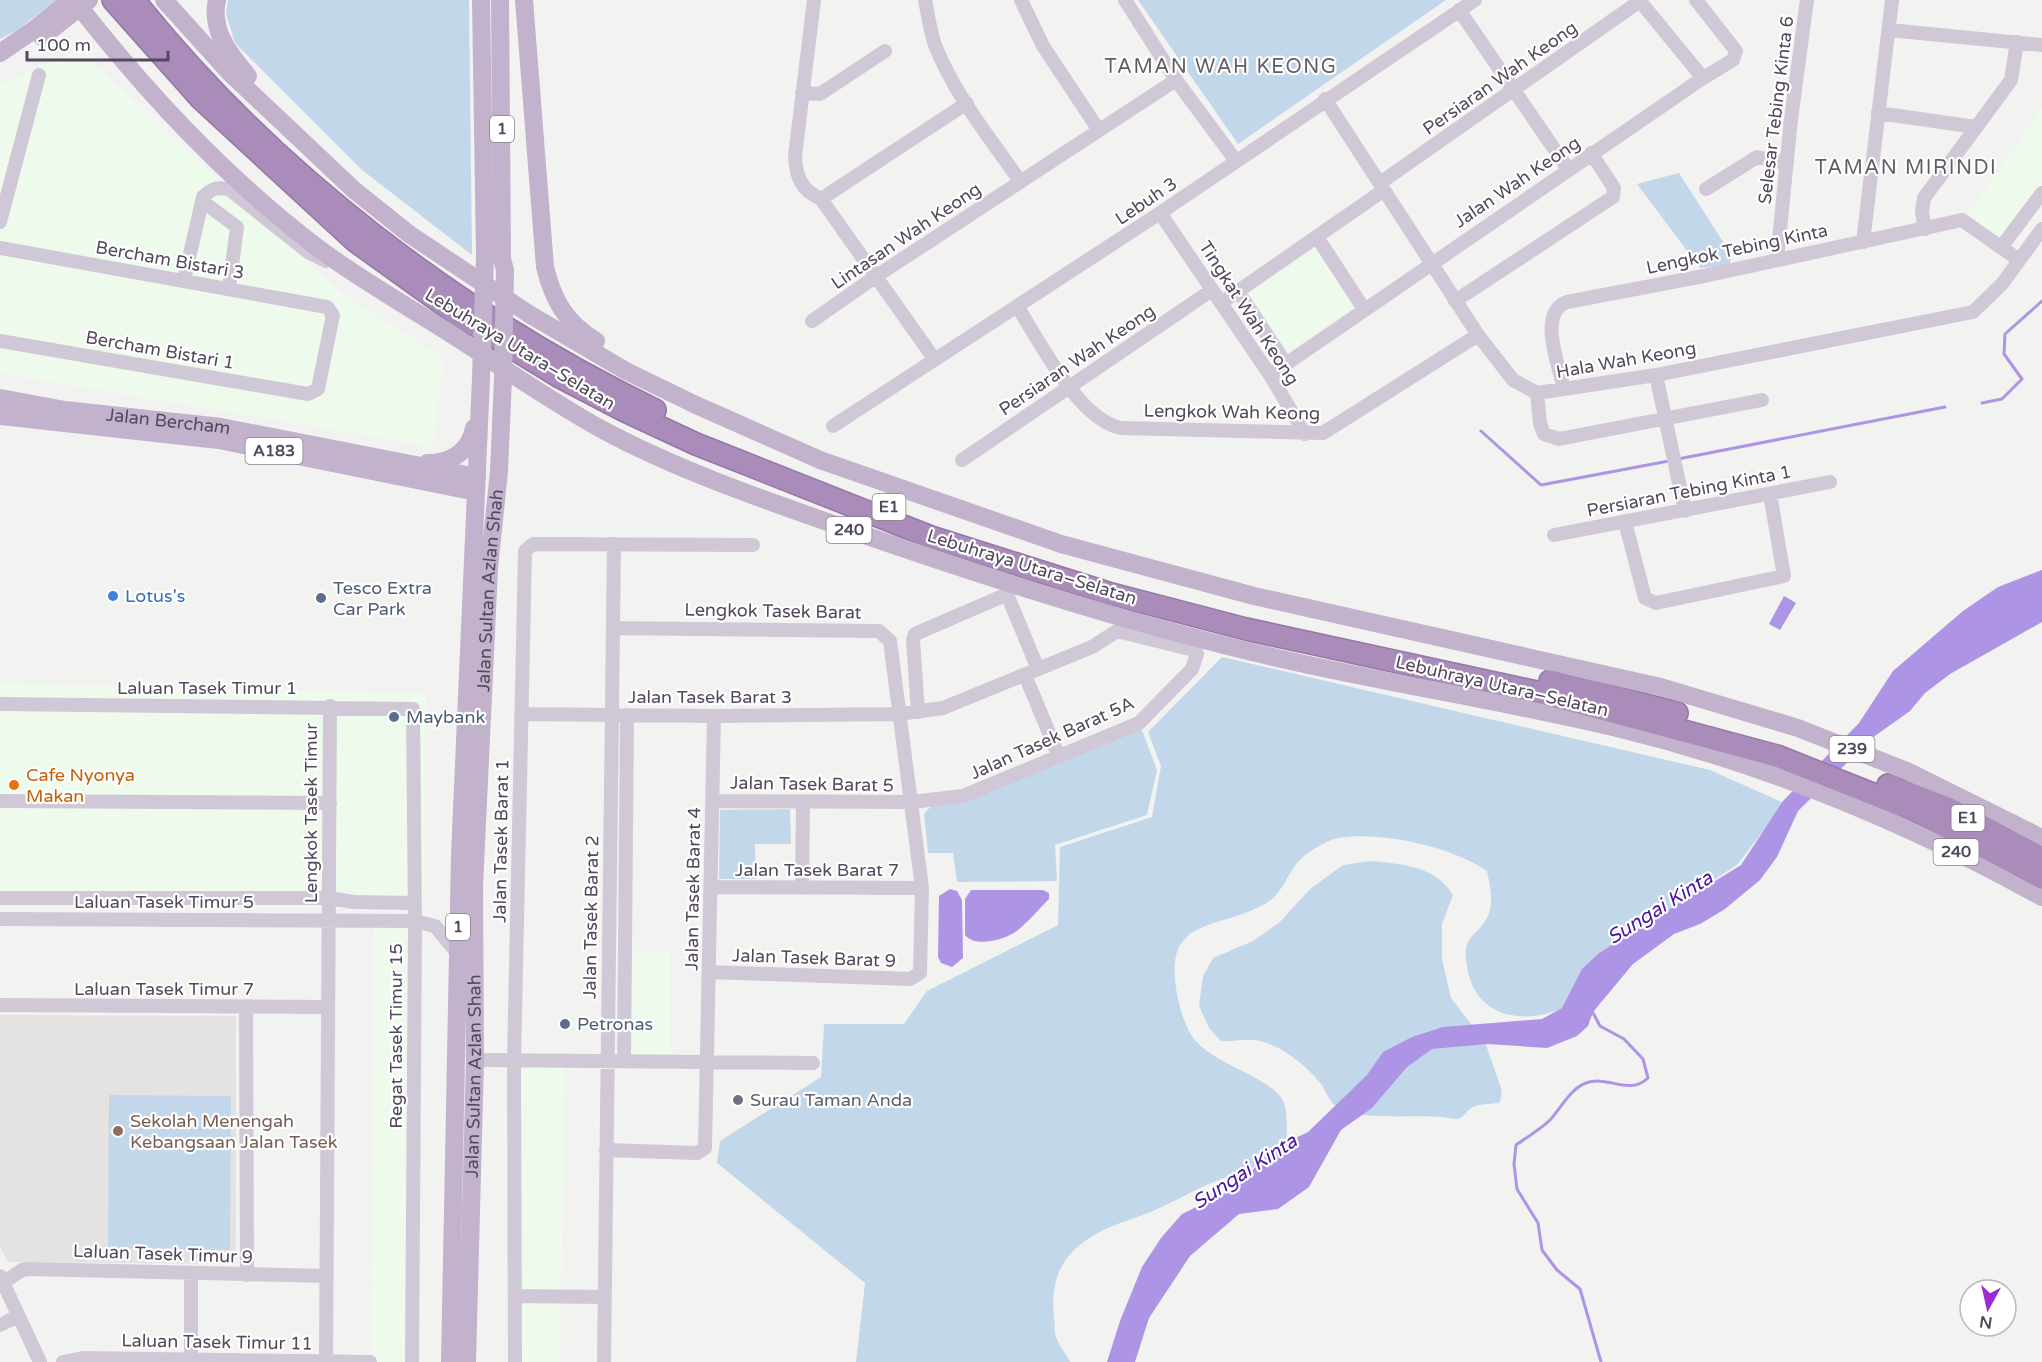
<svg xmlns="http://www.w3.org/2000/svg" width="2042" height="1362" font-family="'Varela Round',sans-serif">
<rect width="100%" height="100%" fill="#f2f2f0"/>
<path fill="#eefbec" d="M79,50l266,246 99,62 -11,89 -433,-74v-288z
M2042,109v81l-40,51 -36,-25z
M1316,249l37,58 -68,47 -42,-59z
M0,683l426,10 -3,215 -423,-3z
M374,917l41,1v444h-44z
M618,951h52v111l-53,-2z
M511,1056l54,1 -5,305h-50z"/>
<path fill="#e4e3e1" d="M0,1015l236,1v248l-228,-2 -8,-15z"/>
<path fill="#c3d7eb" d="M0,0h56l-37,29 -19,10z
M228,0h241l3,255 -110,-85 -127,-127 -9,-29z
M1138,0h308l-208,144z
M1679,173l53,83 -3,10 -29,2 -63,-84z
M1222,657l488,113 74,33 -46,61 -53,35 -122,109c-38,17 -85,10 -95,-36 -1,-8 -4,-19 -1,-27 2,-7 9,-13 14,-18 15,-17 10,-36 6,-56 -37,-25 -106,-40 -149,-33 -10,2 -27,12 -34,18 -15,12 -20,36 -36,46 -48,30 -106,11 -91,92 3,15 8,33 17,45 20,25 73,37 88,60 5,8 4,19 5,28 0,8 0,17 -6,23 -18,18 -42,22 -65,31 -21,8 -40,20 -61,29 -19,8 -41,14 -59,24 -34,19 -46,45 -42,83 1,6 0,14 2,20 3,8 10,17 14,25h-214l9,-79 -148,-120 3,-22 101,-64 3,-53h80l23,-33 131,-66 2,-78 92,-30 9,-51 -13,-34z
M1141,728l16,42 -10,45 -92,30 2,36 -100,1 -4,-29h-25l-4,-39 9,-10z
M790,809l1,35h-36l1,35h-37l1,-69z
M1371,861c30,3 65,5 82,34l-11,29v35l9,39 34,44 17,49 -2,11c-9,3 -19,1 -27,5 -6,3 -10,13 -18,12 -33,-7 -93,4 -118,-12 -8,-5 -11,-16 -16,-23 -15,-19 -43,-42 -68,-44 -10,-1 -22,2 -32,1l-12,-13 -10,-22 4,-30 10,-18 40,-17 27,-19 30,-33 33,-24z
M109,1095l122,1 -1,154 -122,-2z"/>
<path fill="#ae94e4" d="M2042,570v52l-92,52 -25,19 -15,18 -38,27 -74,73 -21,46 -17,23 -35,29 -25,15 -26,10 -41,30 -40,48 -5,14 -11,10 -30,12 -60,-4 -55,5 -25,18 -35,41 -31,22 -32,57 -31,22 -39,5 -49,42 -41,62 -14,44h-28l13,-41 22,-54 19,-29 21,-24 49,-24 46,-43 31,-15 59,-57 16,-23 29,-15 31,-10 99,-8 20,-11 20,-39 17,-16 142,-88 42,-64 76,-78 34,-52 70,-60 35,-24z
M1784,596l12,7 -16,27 -11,-6z
M950,889l7,2 5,9 1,58 -11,9 -11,-4 -3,-6 1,-61z
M971,890h72l6,3v6c-10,10 -20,22 -31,31 -12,10 -43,18 -53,5v-36z"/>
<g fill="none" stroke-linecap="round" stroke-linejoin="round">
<path stroke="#ae94e4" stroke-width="3" d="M1982,403l20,-4 20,-20 -18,-25 1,-20 37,-33
M1481,431l60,54 128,-24
M1678,459l267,-52
M1591,1009l9,17 24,13 19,20 5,19c-19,18 -40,-3 -62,5 -16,6 -25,25 -36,37 -9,9 -23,17 -34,25l-2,19 3,25 21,34 4,27 15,20 23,19 21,73"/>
<defs>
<path id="highway" d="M113,0l88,99 154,142 103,74 100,61 67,35 71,33 235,93 177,56 138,36 300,65 231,62 141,56 124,66
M134,0c137,172 325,315 521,410
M1550,681l127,32
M1888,785l62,24 92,49"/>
</defs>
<use href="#highway" stroke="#9577a6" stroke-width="24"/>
<path stroke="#d0c8d6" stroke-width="14" d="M814,0l-19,156c1,21 6,34 26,43
M925,0c3,15 5,31 10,45 19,49 55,93 85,136
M1021,0l22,46 55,83
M1125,0l51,80 60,81
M1696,0l40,51 -3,9 -30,18
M1459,10l109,159
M1889,30l153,15
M802,93l18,1 65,-43
M1325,99l153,236 35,45 24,13 119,-18 317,-63 29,-28 40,-55
M1878,113l98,14
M1380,183l260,-182
M1706,189l51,-32 29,6
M821,199l114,161
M821,199l146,-96
M202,201l35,26 -8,61
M1160,213l110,162 35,59
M0,222l39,-147
M1925,229l-3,-17 2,-14 87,-118 6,-38
M1317,237l47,72
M1863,242l29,-242
M2002,246l40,-53
M0,248l327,59 6,8 -15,74 -10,5 -308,-53
M1777,260l14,-141 16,-119
M184,280l19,-83c9,-9 14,-10 26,-8l79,63 18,9
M1238,291l48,73
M1455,301l158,-104 1,-9 -23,-35
M1221,303l163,-113
M1017,306c23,36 61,113 104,122l202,5 155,-98
M812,321l63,-44 301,-197
M1270,375l433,-297 -64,-78
M1656,375l29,136
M1564,389c-5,-24 -27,-76 3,-87l142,-27 253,-55 57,40
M1537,393l3,30 4,11 15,5 203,-39
M833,426l327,-213 315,-213
M962,460l250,-170
M1625,522l20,76 11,5 128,-27 -14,-82
M1554,535l276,-53
M613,628l266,3 11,10 32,247 -2,85 -10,6 -200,-7
M1025,675l34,82
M0,704l413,5 2,212 -3,441
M918,712l-5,-72 2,-6 88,-38 6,3 29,70
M521,714l193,2 185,-2 44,-6 149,-61 25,-16 77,19 3,4 -5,15 -53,54 -176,73 -52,6 -198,-1
M0,801l330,2
M711,887l211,1
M802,888l1,-86
M0,898h329l24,4 62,1
M0,919l415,2 20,5 23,28
M0,1005l328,2
M246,1008l1,267
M475,1060l338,3
M624,1061l3,-346
M606,1150l91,3 8,-5 9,-432
M0,1276l40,86
M3,1283l19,-13 6,-1 298,7
M515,1296l90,1
M0,1325l18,-9
M191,1359v-86
M63,1362l20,-4 287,4
M326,1362l4,-656
M515,1362l-1,-302 11,-509 8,-7 220,1
M604,1362l10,-818"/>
<g stroke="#c2b2cc" stroke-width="18">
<path d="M74,0c73,94 153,180 248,251 45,33 94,60 140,90 47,31 92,62 141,89 84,45 177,75 267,107 140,48 281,93 425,125 108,24 218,41 326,67 148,36 288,95 421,168"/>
<path d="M164,0l66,73 124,117 55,44 120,80 97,57 70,34 124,55 241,84 193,52 407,91 137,41 109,43 135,67"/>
<path d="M217,0c-7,30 13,55 31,76"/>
<path d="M481,0l4,255"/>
<path d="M500,0l2,259"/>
<path d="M524,0l21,267c8,33 21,56 51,74"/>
<path d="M0,53l35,-24 35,-29"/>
<path id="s1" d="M0,398l65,12 156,17 256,50"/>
<path d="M0,416l219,24 257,52"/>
<path d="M427,463c25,0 42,-11 47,-35"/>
<path d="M450,1362l10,-507 21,-476"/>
<path id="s2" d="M467,1362l8,-302 -1,-174 15,-318 10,-97 4,-93"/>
</g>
<use href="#highway" stroke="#a98cba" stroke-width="21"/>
<path stroke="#c2b2cc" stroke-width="18" d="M42,37l47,-37
M502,259l3,11 -2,108
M481,379l4,-124"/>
</g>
<circle fill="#3f7fe0" stroke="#fff" stroke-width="2" cx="113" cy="596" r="6"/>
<g fill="#5c6f8a" stroke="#fff" stroke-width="2">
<circle cx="321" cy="598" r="6"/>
<circle cx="394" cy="717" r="6"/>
<circle cx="565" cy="1024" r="6"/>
</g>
<circle fill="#e8710a" stroke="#fff" stroke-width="2" cx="14" cy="785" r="6"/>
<circle fill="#6b7280" stroke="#fff" stroke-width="2" cx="738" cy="1100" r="6"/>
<circle fill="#8d6e63" stroke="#fff" stroke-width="2" cx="118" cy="1131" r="6"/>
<g text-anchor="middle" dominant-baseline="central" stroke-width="4.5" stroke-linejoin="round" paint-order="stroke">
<g fill="#fff" stroke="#87808d" stroke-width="1.5">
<rect x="490" y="116" width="24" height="26" rx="4.5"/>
<rect x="245.5" y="438" width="57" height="26" rx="4.5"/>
<rect x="872.5" y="494" width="33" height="26" rx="4.5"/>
<rect x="826.5" y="517" width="45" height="26" rx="4.5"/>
<rect x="1829.5" y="736" width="45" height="26" rx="4.5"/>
<rect x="1951.5" y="805" width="33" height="26" rx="4.5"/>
<rect x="1933.5" y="839" width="45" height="26" rx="4.5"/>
<rect x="446" y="914" width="24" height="26" rx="4.5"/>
</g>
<g font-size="16" font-weight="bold" fill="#54495c">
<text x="502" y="129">1</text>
<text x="274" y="451">A183</text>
<text x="889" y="507">E1</text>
<text x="849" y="530">240</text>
<text x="1852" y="749">239</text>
<text x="1968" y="818">E1</text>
<text x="1956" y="852">240</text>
<text x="458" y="927">1</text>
</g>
<g font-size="18" fill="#54495c" stroke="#fff">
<text transform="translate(1500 78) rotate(-35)">Persiaran Wah Keong</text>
<text transform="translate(1776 110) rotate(-83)">Selesar Tebing Kinta 6</text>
<text transform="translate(1517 182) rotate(-34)">Jalan Wah Keong</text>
<text transform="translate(1146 201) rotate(-34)">Lebuh 3</text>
<text transform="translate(906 236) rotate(-34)">Lintasan Wah Keong</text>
<text transform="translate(1737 249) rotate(-12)">Lengkok Tebing Kinta</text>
<text transform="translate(170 260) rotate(10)">Bercham Bistari 3</text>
<text transform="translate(1249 313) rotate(57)">Tingkat Wah Keong</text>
<text transform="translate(520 349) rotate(31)">Lebuhraya Utara–Selatan</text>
<text transform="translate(160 350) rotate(10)">Bercham Bistari 1</text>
<text transform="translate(1077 360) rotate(-34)">Persiaran Wah Keong</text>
<text transform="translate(1626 360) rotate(-10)">Hala Wah Keong</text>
<text transform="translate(1232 412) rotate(1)">Lengkok Wah Keong</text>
<text stroke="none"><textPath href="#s1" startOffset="170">Jalan Bercham</textPath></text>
<text transform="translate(1689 491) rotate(-11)">Persiaran Tebing Kinta 1</text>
<text transform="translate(1032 567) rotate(17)">Lebuhraya Utara–Selatan</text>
<text stroke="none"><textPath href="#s2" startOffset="772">Jalan Sultan Azlan Shah</textPath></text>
<text transform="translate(773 611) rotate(1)">Lengkok Tasek Barat</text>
<text transform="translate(1502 686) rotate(13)">Lebuhraya Utara–Selatan</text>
<text x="207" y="688">Laluan Tasek Timur 1</text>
<text x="710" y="697">Jalan Tasek Barat 3</text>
<text transform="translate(1052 738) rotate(-24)">Jalan Tasek Barat 5A</text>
<text transform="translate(812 784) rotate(1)">Jalan Tasek Barat 5</text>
<text transform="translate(311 813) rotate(-90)">Lengkok Tasek Timur</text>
<text transform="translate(501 841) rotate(-89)">Jalan Tasek Barat 1</text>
<text x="817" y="870">Jalan Tasek Barat 7</text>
<text transform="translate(693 889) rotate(-89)">Jalan Tasek Barat 4</text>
<text x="164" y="902">Laluan Tasek Timur 5</text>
<text transform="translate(591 917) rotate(-89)">Jalan Tasek Barat 2</text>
<text transform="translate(814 958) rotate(2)">Jalan Tasek Barat 9</text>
<text x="164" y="989">Laluan Tasek Timur 7</text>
<text transform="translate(396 1036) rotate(-90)">Regat Tasek Timur 15</text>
<text stroke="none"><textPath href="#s2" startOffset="286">Jalan Sultan Azlan Shah</textPath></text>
<text transform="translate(163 1254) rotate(2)">Laluan Tasek Timur 9</text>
<text transform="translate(217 1342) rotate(1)">Laluan Tasek Timur 11</text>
</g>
<g font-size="18" fill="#4e5e75" stroke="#fff" text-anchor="start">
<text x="333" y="588">Tesco Extra<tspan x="333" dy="21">Car Park</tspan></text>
<text x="406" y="717">Maybank</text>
<text x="577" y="1024">Petronas</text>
</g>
<g font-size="18" fill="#366cbe" stroke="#fff" text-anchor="start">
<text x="125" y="596">Lotus's</text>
</g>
<g font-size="18" fill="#c56008" stroke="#fff" text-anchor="start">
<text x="26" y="775">Cafe Nyonya<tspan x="26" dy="21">Makan</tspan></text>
</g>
<g font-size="18" fill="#5b616d" stroke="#fff" text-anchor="start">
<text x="750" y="1100">Surau Taman Anda</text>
</g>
<g font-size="18" fill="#785e54" stroke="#fff" text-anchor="start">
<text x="130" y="1121">Sekolah Menengah<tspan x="130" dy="21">Kebangsaan Jalan Tasek</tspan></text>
</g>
<g font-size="20" letter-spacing="1.5" fill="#625d64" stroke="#fff">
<text x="1221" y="67">TAMAN WAH KEONG</text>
<text x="1906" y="168">TAMAN MIRINDI</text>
</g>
<g font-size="20" font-style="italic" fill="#44199f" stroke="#fff">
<text transform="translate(1660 908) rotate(-32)">Sungai Kinta</text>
<text transform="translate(1245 1172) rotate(-33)">Sungai Kinta</text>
</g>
</g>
<g transform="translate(1988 1308) rotate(188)"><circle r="28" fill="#ffffff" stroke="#bbb6be" stroke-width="1.5"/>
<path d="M0-4.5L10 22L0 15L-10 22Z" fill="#9c2ad3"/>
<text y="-9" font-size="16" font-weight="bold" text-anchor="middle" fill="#54495c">N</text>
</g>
<path d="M27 51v9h141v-9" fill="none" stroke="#54495c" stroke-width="3"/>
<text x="36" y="51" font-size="18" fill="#54495c" stroke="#ffffff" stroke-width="4.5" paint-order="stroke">100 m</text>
</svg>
